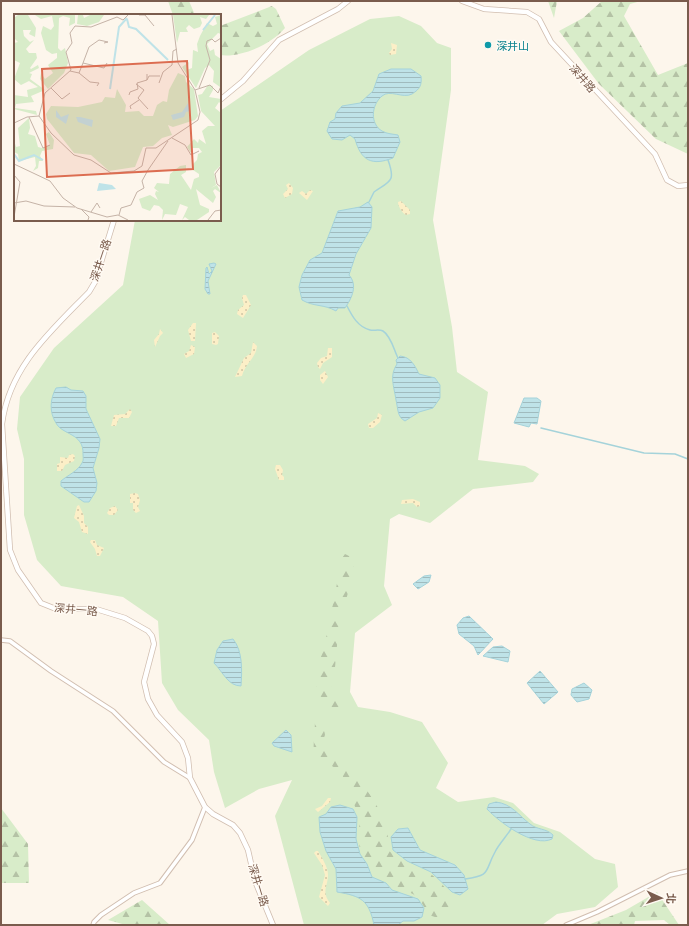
<svg xmlns="http://www.w3.org/2000/svg" width="689" height="926" font-family="'Exo 2','Noto Sans TC',sans-serif">
<defs>
<pattern id="forest-firs" width="22" height="20" patternUnits="userSpaceOnUse"><rect width="22" height="20" fill="#d8ecc9"/><path d="M5 1l3.5 6h-7zM16 11l3.5 6h-7z" fill="#b4c2a5"/></pattern>
<pattern id="sand-dots" width="8" height="8" patternUnits="userSpaceOnUse"><rect width="8" height="8" fill="#fcefc7"/><path d="M2 2h.1M6 6h.1" fill="none" stroke="#d1c5a4" stroke-width="1.8" stroke-linecap="round"/></pattern>
<pattern id="water-rules" width="6" height="5" patternUnits="userSpaceOnUse"><rect width="6" height="5" fill="#bfe3e8"/><path d="M0 2.5h6" fill="none" stroke="#a0bbbe"/></pattern>
</defs>
<rect width="100%" height="100%" fill="#fdf6ec"/>
<path fill="#d8ecc9" d="M399,16l22,10 16,17 14,5v42l-18,130 19,107 5,45 31,20 -10,68 47,6 14,8 -6,8 -60,7 -43,34 -31,-9 -9,5 -6,67 8,19 -37,28 -5,59 8,15 32,5 32,10 26,41 -12,25 22,14 36,-5 19,6 21,20 26,9 35,27 20,5 3,23 -23,20 -38,7 -15,11h-238l-29,-109 17,-36 -33,9 -34,19 -11,-36 -5,-32 -31,-30 -16,-27 -4,-62 -35,-24 -62,-11 -24,-26 -13,-45v-56l-7,-30 3,-32 34,-49 69,-63 12,-65h85v-109l89,-61 61,-31z"/>
<path fill="url(#forest-firs)" d="M168,1h21l6,14h-22z
M548,1h9l-3,17z
M602,1h39l-11,3 -6,12 34,59 30,-12v91l-32,-15 -57,-55 -40,-53 24,-13z
M272,6l4,3 9,19c-13,16 -44,30 -65,27v-29z
M345,554l8,4 1,14 -15,52 -5,54h-6v5l13,15 -1,17 -4,4 -9,-8 -1,-12 -9,-4 -1,-19 11,-42 15,-76z
M315,720l8,2 2,13 -3,8c6,13 19,16 28,27 10,11 23,27 29,40 4,8 6,18 9,26l-3,9c9,16 29,18 44,28 12,7 20,20 27,31l-2,9 -16,5 -9,-3c-11,-18 -11,-23 -34,-25l-6,-7 -16,-8 -4,-11 -8,-10 -3,-15 2,-20 -19,-47 -9,-6 -17,-7c-3,-13 0,-25 0,-39z
M1,808l27,36 1,39h-28z
M657,892l22,33h-9l-6,-5 -29,1 -1,4h-46l38,-15z
M142,900l28,25h-44l-18,-5z"/>
<path fill="url(#sand-dots)" d="M391,43l6,2 -1,9 -6,1 -1,-2 3,-4z
M289,183l4,5 -1,6 -7,4 -2,-4 5,-5 -2,-4z
M310,190l3,1 -6,9 -8,-7 3,-2 4,3z
M401,201l9,9v4l-4,1c-4,-2 -8,-9 -8,-13z
M243,295h3l5,10 -8,13 -6,-4 1,-4 6,-5 -2,-7z
M193,323h3l-1,18h-4l-3,-11z
M160,329l3,4 -3,3 -5,11 -1,-7 5,-6z
M215,332l4,4 -1,8 -2,1 -4,-1v-11z
M253,342l4,4c-1,12 -12,18 -15,30l-7,1 9,-19 7,-5z
M191,345l4,2 -1,7 -8,4 -2,-4 5,-3z
M328,348h4v9l-9,6 -3,6 -2,-2 -1,-4 4,-5 6,-2z
M325,371l3,6 -5,7 -3,-4v-5z
M130,409l2,3 -3,6h-10l-3,8h-5l3,-11 11,-1z
M378,413l4,2 -2,7 -7,6h-4l-1,-4 9,-6z
M73,454l2,2 -1,5 -9,4 -3,6h-5v-7l3,-1v-6l8,1 1,-3z
M276,465h4l3,5 -1,5 2,2v3h-5l-4,-11z
M135,493l3,1 2,6 -2,7 2,4 -4,2 -3,-3v-7h-3v-9z
M413,499l7,3v4l-3,1 -4,-4 -12,1 1,-4z
M79,505l5,11v7l4,4v7l-6,-2 -3,-10 -5,-4 3,-12z
M115,506l3,4 -4,5h-5l-2,-2 3,-5z
M91,540h4l2,5 7,3 -4,8h-3l-2,-7 -5,-7z
M328,798h3l-1,4 -12,10 -3,-3 7,-3z
M316,851h2c4,7 10,16 10,24 0,11 -7,17 2,28l-2,3 -9,-9 6,-22 -3,-10 -8,-12z"/>
<path fill="url(#water-rules)" stroke="#a5d3da" d="M391,69h20l10,7c1,9 -1,13 -9,18 -9,5 -22,-5 -30,2 -11,9 -12,28 0,35 5,3 11,3 16,4l2,7 -7,16c-21,8 -32,3 -38,-19l-5,-4 -8,5 -10,-1 -5,-8 3,-9 5,-3 1,-6 6,-7 18,-3 13,-12 6,-17z
M368,202l4,5 -1,21 -15,26 -7,21c9,10 3,23 -4,33h-7l-2,3c-12,-7 -22,-4 -34,-11l-3,-13 3,-12 8,-15 12,-7 16,-42 22,-4z
M214,263l2,1 -8,17 2,13h-2l-3,-5 1,-21 1,-1 2,7 3,-3 -3,-7z
M400,356c11,1 15,10 19,18l16,4 5,7v13l-7,10 -14,4 -14,9c-8,-4 -7,-13 -9,-21 -2,-14 -7,-24 1,-36l-1,-4z
M66,387l5,3 12,1 3,5v13l14,30 -1,9 -6,20 4,15 -1,8 -7,11h-5l-23,-16v-5c7,-6 17,-10 21,-18 2,-3 1,-6 1,-9 1,-21 -21,-19 -27,-31 -7,-11 -6,-24 0,-35z
M524,398h13l4,3 -4,23 -6,-1 -2,4 -15,-4z
M431,575l-2,7 -11,7 -5,-5 11,-8z
M469,616l24,23 -15,16 -4,-9 -15,-12 -2,-9 6,-7z
M233,639c10,12 9,32 8,47 -13,0 -18,-14 -27,-23l3,-13 6,-9z
M502,646l8,5 -2,11 -25,-6 10,-9z
M540,671l18,21 -14,12 -17,-21z
M584,683l8,7 -3,9 -12,3 -6,-7 1,-6z
M286,730l5,5 1,17 -18,-6 -2,-3z
M496,802c16,2 22,13 34,22 7,6 16,4 23,11l-1,4c-18,9 -53,-17 -65,-30l2,-5z
M340,805l13,4 4,8 -1,22 4,15 7,10 5,13 14,6 6,7 26,9 6,9 -2,9 -8,4h-11l-5,4h-24c-5,-25 -13,-29 -37,-33l-1,-23 -10,-18 -6,-19 -1,-15 7,-3 5,-7z
M408,828l12,22 35,15 9,10 4,14 -8,6 -8,-3 -21,-20 -24,-11 -14,-11 -2,-13 7,-8z"/>
<g fill="none" stroke-linecap="round" stroke-linejoin="round">
<path stroke="#a5d3da" stroke-width="1.5" d="M369,202l5,-10c16,-11 22,-10 14,-32
M347,306c5,10 11,21 23,24 4,1 9,-1 13,1 8,5 11,19 15,27
M541,428l103,25 31,1 13,5
M465,879c27,-4 19,-7 30,-27 4,-8 11,-15 16,-23"/>
<defs>
<path id="minor" d="M1,640l9,1 41,30 62,40 51,51 26,16
M93,925l1,-3 7,-7 33,-22 26,-10 32,-43 13,-33
M566,925l31,-13 73,-37 18,-4"/>
<path id="tertiary" d="M462,1l22,8 43,3 12,7 12,23 104,112 12,26 11,6 10,-1
M220,100l23,-19 36,-41 59,-31 10,-8
M114,220l-19,62 -6,10c-38,39 -80,75 -87,132l8,126 8,20 23,33 15,6h40l29,9 23,13 4,5 2,8 -10,38 4,17 9,16 25,27 6,16 2,20 15,29 8,7 20,11 7,8 8,17 7,31 18,44"/>
</defs>
<use href="#minor" stroke="#d1beb0" stroke-width="5.5"/>
<use href="#tertiary" stroke="#d1beb0" stroke-width="6"/>
<use href="#minor" stroke="#fff" stroke-width="3.5"/>
<use href="#tertiary" stroke="#fff" stroke-width="4.5"/>
</g>
<circle fill="#0f9aa8" stroke="#fffaf3" stroke-width="1.5" cx="488" cy="45" r="4"/>
<g text-anchor="middle" dominant-baseline="central" stroke-width="3" stroke-linejoin="round" paint-order="stroke">
<g font-size="11" fill="#0d838f" stroke="#fffaf3" text-anchor="start">
<text x="496" y="45">深井山</text>
</g>
<g font-size="11" fill="#7a5c4d" stroke="#fffaf3">
<text transform="translate(583 78) rotate(49)">深井路</text>
<text transform="translate(100 260) rotate(-72)">深井一路</text>
<text transform="translate(76 609) rotate(5)">深井一路</text>
<text transform="translate(259 885) rotate(73)">深井一路</text>
</g>
</g>
<g transform="translate(14 14)">
<rect width="207" height="207" fill="#fdf6ec"/>
<path d="M164,59l7,3 1,6 8,7 4,27 -3,4 -22,7 -5,-2 4,10 -10,3 -9,8 -10,1 -8,20 -26,4 -18,-16 -17,-2 -27,-34 -1,-5 5,-8 27,1 24,-5 3,-5 10,1 2,-9 9,16 -1,7 14,-1 5,5h9l4,-11 6,-4 4,1 2,-12z" fill="#d8ecc9"/>
<path d="M4,1h10l8,13 -1,9 -6,-3 2,-4h-8l1,6 6,6 4,-2 -8,9 3,4h7l1,5 -7,10 1,1 7,-4 1,3 -10,5 3,1 -2,5 15,11 -14,6 3,6 -18,2 -1,4 21,3 1,4 -23,-6v-14l14,2 -1,-7 11,-3 -9,-6 -8,4 -7,-6 6,-16 -6,-3v-17l4,-1 -4,-4v-20zM21,1h40v8l-6,3 1,-8 -7,-2 -4,2 -1,30 3,3 4,-3 3,15 -4,10 -16,16 -8,-10 1,-6 4,6 8,-6 -5,-8 9,-7v-5l-5,1 -6,-4 -5,-17 2,-7 8,4 3,-4 -2,-10 -11,3zM64,1h5l1,3 6,-3h14l-5,7 -12,4 -10,-2zM159,1h36l-3,4 -6,-2 2,6 -2,4 -6,2 -5,-4 -3,3 2,4h-8l-3,11zM207,1v19l-3,-1 -11,11 3,7 4,-2 1,6 6,4 -1,28 -7,-5 1,-11 -5,-6 -4,3 -9,20 -14,-21 7,-5 -2,8 5,-2 1,-18 5,2 -1,-8 3,-8 7,-13 6,3 4,-2 -2,-7zM194,71l5,1v4l-4,7 12,2v5l-2,-2 -4,6 6,5v52l-7,7 2,13 -5,3 6,-3 4,8 -6,-4 -2,2 3,6 -3,6 -17,-14 4,16 9,4v3l-12,8h-8l-4,-3 -3,3 6,-13 -8,-3 -4,11 -11,-1 -3,6 1,-10 -4,-4 -5,-1 -4,6 -8,-3 -3,-9 11,-4 8,5 -3,-6 1,-3 3,1 -5,-4 3,-5 12,1 1,-10 10,-8 6,-1v7l-5,3 10,15 3,-11 5,-2v-3l-6,-4v-6l4,-4 1,-6 4,-2 -3,-4h-7l-1,5 -4,-6 7,-8 4,4 1,-4 7,5 -4,-13 6,-5h7l-14,-15 -3,-16 4,-1zM173,84l-5,13 -16,6 -2,4 -6,1 20,-13 4,-8zM15,104l1,10 -2,6 7,2 3,11 4,1 8,-3 -4,-11 3,-2 5,8 -1,9 -11,2 -2,5 3,5h-4l-1,7 -5,3 3,-5 -1,-9 -16,4 -1,-7 -4,-2v-12l2,7 4,-1 -2,-18z" fill="#d8ecc9"/>
<path d="M174,89l2,8 -4,1 -2,5 -11,3 -2,-5 11,-3zM42,96l5,7 8,-3 -3,10 -10,-7zM66,103l13,3 -1,7 -14,-5 -2,-5zM85,169l13,2 4,4 -19,2z" fill="#bfe3e8"/>
<path fill="none" stroke="#bfe3e8" stroke-width="2" d="M113,5l2,8 7,2 32,31M189,16l12,-15M96,75l9,-62 8,-9M0,140l5,7 15,-6 9,5"/>
<path fill="none" stroke="#c5b3a7" stroke-width="1" d="M125,1h6l9,11M158,1l6,48 17,27M61,12l16,1 26,-10 6,3 5,-5M69,49l6,-16 10,-7 9,2 -4,1M56,57l9,2 11,9 9,1 -2,3M65,59l4,-10 21,5 3,-5M133,60v6l2,-4h11M145,69l4,-11 9,-7 1,-14 4,-2M122,70l8,6 -6,8 10,11M37,74l11,11 8,-6M185,74l11,-28 -4,-14 1,-5 5,-2 3,3 6,-4M181,76l15,-5 8,8 3,-7M115,81l1,-3 8,-3 -1,-6 10,-3M117,95l-1,-3 9,-6M25,102l12,17 23,22 17,5 20,13 23,-2 8,-5 4,-18h10l42,-28 2,-8 -5,-22M25,102l6,-23 26,-23 -5,-18 6,-9 -2,-10 5,-7M15,103l14,31 7,-3M0,109l13,-6 12,-1M158,124l13,7 6,10 8,-4M0,150l36,17 13,17 14,10 30,9 11,-2 10,5M207,152l-6,8 2,10 4,3M0,161l6,7 -6,35M0,189l12,-2 18,5 31,1M67,195l8,8 -1,3M77,198l6,-9 3,5M105,201l2,-7 10,-3 6,-13 7,-4 -2,-7 6,-11 20,-29M194,206l7,-9 6,-1"/>
<path fill="#dc6d51" fill-opacity="0.15" stroke="#dc6d51" stroke-width="2" d="M173,47l6,108 -146,8 -5,-108z"/>
<rect width="207" height="207" fill="none" stroke="#7a5c4d" stroke-width="2"/>
</g>
<rect width="689" height="926" fill="none" stroke="#7a5c4d" stroke-width="4"/>
<g transform="translate(661 898) rotate(93)" stroke="#fffaf3" stroke-width="3" paint-order="stroke">
<path d="M0-3L7 15L0 10L-7 15Z" fill="#7a5c4d"/>
<text y="-6" font-size="11" font-weight="bold" text-anchor="middle" fill="#7a5c4d">北</text>
</g>
</svg>
